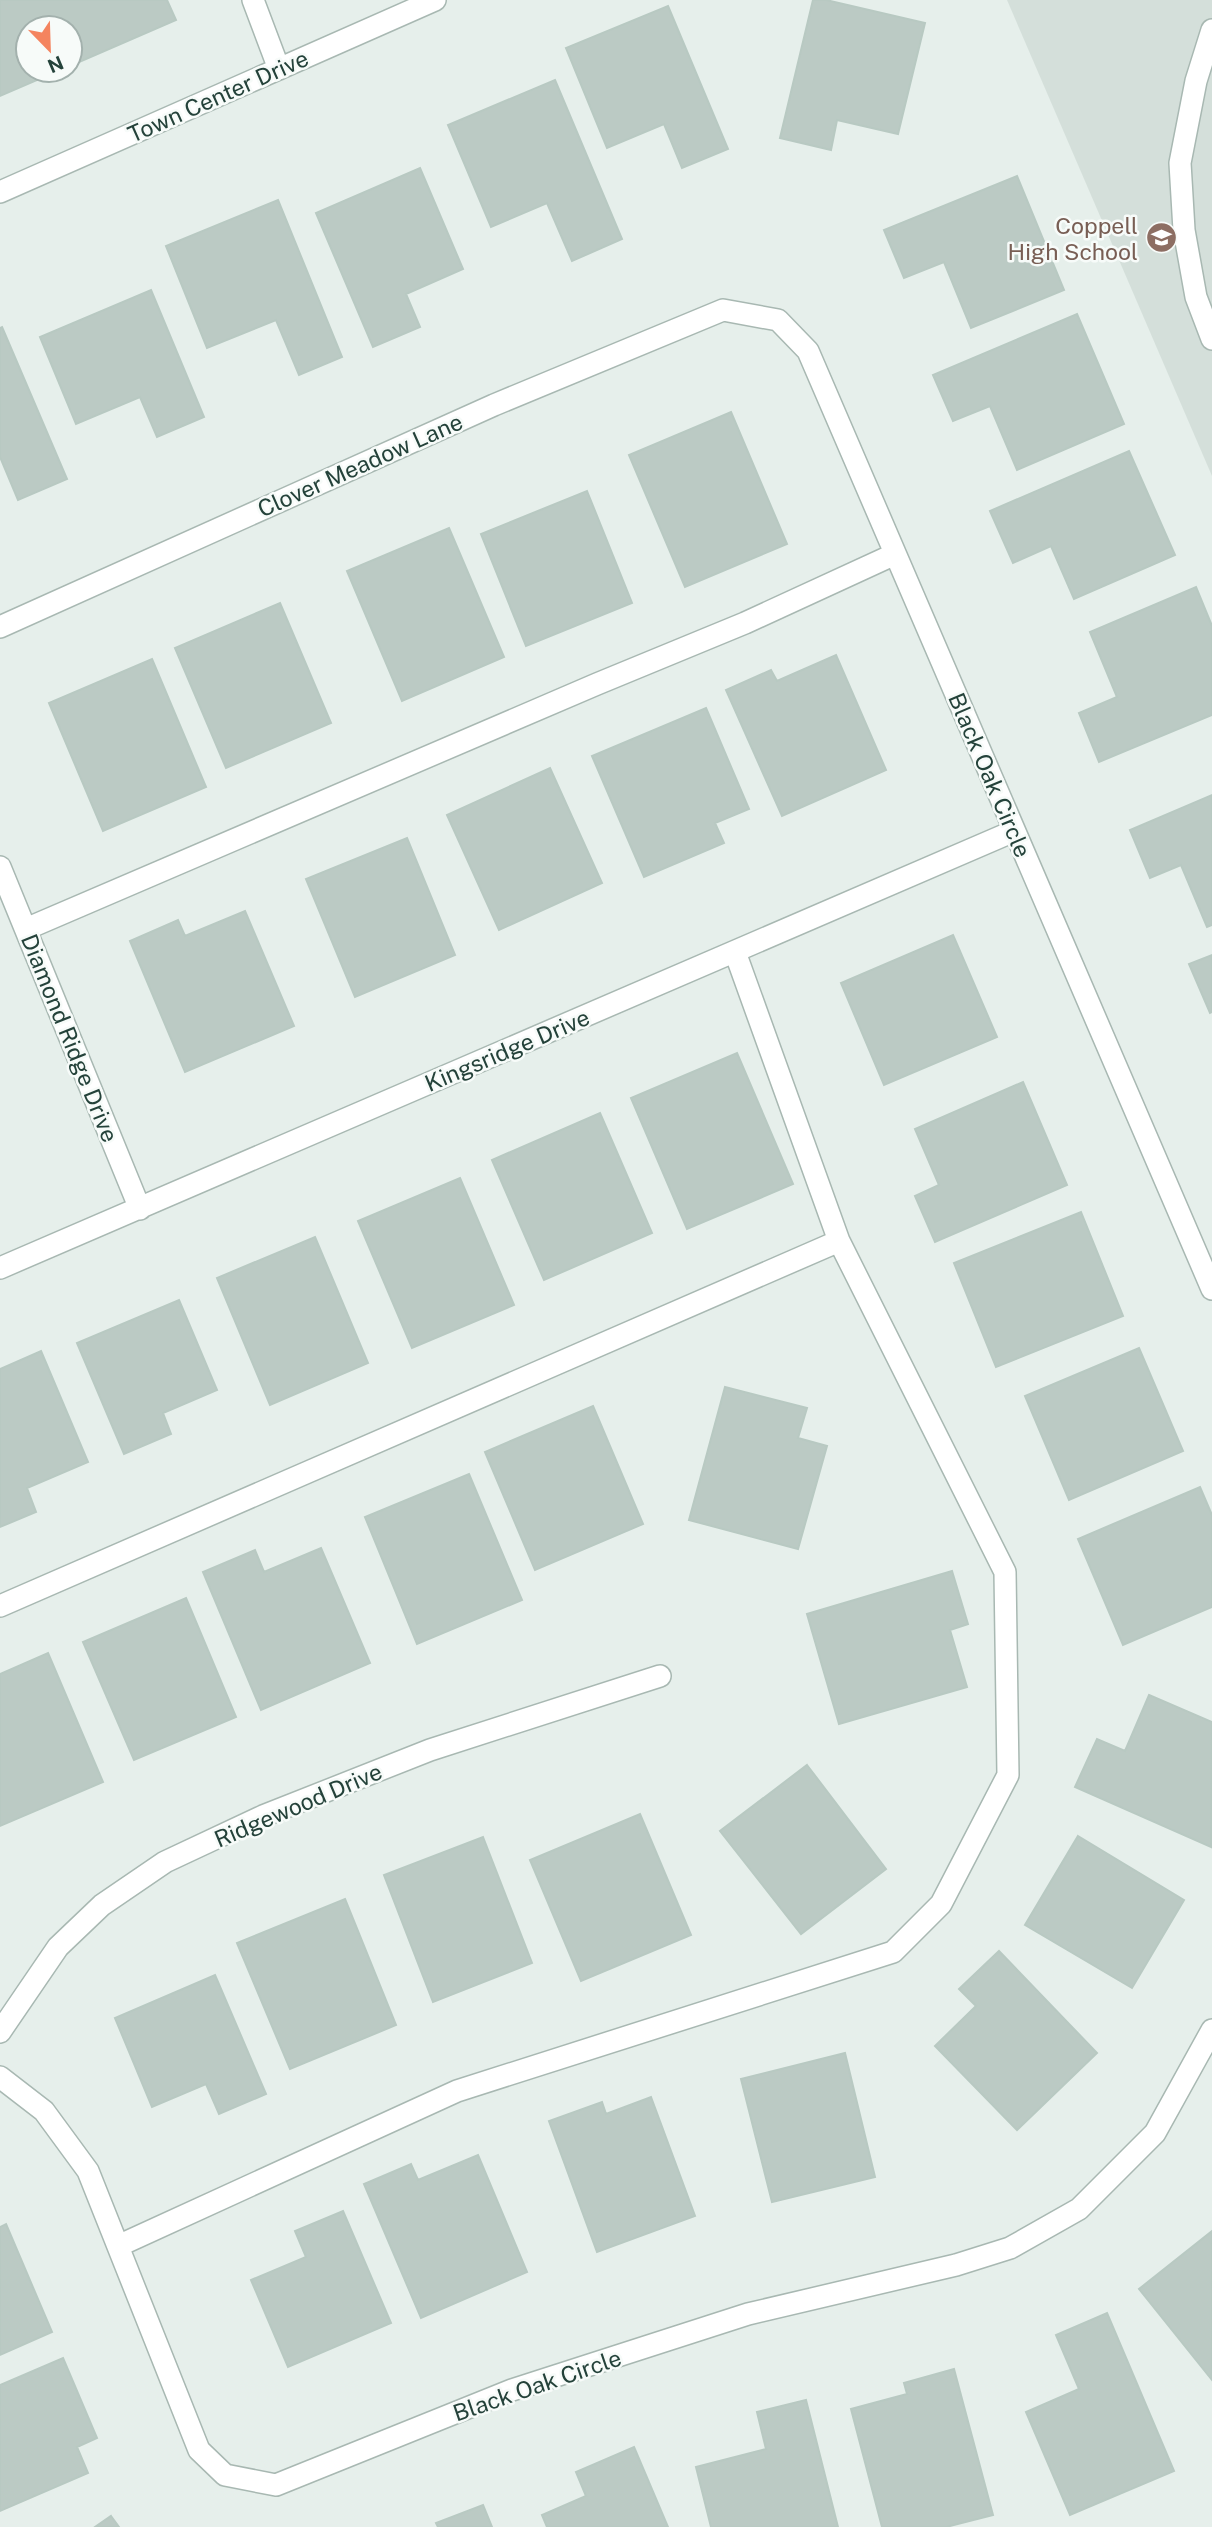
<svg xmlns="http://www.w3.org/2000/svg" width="1212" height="2527" font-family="'Public Sans',sans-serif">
<rect width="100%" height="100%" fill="#e6efeb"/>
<path fill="#d4dfda" d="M1007,0h205v476z"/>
<path fill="#bbcac4" stroke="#b8c9c2" stroke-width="2" d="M0,0h167l9,20 -106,46v-38h-42v42h32l-60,26z
M813,0h13l99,23 -27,111 -61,-14 -6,30 -51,-12z
M668,6l60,143 -46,19 -18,-44 -57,24 -41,-100z
M555,80l67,159 -50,22 -25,-58 -56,24 -43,-102z
M420,168l43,101 -57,25 14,33 -47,20 -57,-134z
M1017,176l47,114 -93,38 -27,-66 -40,16 -20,-48z
M278,200l64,157 -43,18 -23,-55 -69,28 -41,-102z
M151,290l53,127 -47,20 -17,-40 -64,27 -36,-87z
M1077,314l47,110 -107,46 -27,-64 -37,15 -20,-46z
M2,327l65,152 -49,21 -18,-43v-129z
M731,412l56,132 -102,43 -56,-132z
M1129,451l46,104 -101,44 -23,-53 -38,17 -23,-52z
M587,491l45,112 -106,43 -45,-112z
M449,528l55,129 -102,44 -55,-130z
M1196,587l16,39v89l-113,47 -20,-49 38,-16 -27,-65z
M280,603l51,120 -105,45 -51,-120z
M836,655l50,115 -104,46 -56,-126 45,-20 6,11z
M152,659l54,128 -103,44 -54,-128z
M706,708l43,101 -34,14 9,20 -80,34 -52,-121z
M550,768l52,115 -103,47 -52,-115z
M1212,795v130l-5,2 -26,-62 -31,13 -20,-48z
M407,838l48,117 -100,42 -49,-118z
M245,911l49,115 -109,46 -55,-131 48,-21 7,16z
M953,935l44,102 -113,48 -43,-102z
M1212,955v57l-2,1 -21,-49z
M737,1053l56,131 -106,45 -56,-131z
M1023,1082l44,103 -132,57 -20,-46 24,-11 -24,-56z
M600,1113l52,120 -108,47 -52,-120z
M460,1178l54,127 -102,43 -54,-127z
M1081,1212l42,104 -127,51 -42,-104z
M315,1237l53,126 -98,42 -53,-127z
M179,1300l38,90 -54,23 8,21 -47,20 -47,-111z
M1139,1348l44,103 -114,49 -44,-104z
M41,1351l47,111 -61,26 9,24 -36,15v-158z
M725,1387l82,21 -9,30 29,8 -29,103 -109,-29z
M593,1406l50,118 -108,46 -50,-118z
M469,1474l53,126 -105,44 -52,-127z
M1200,1487l12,28v92l-89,38 -45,-106z
M321,1548l49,115 -109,47 -58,-138 52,-22 9,22z
M952,1571l16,53 -18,6 17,57 -128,37 -32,-110z
M186,1598l50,119 -102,43 -51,-118z
M48,1653l55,129 -103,44v-152z
M1149,1695l63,27 -1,125 -136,-60 22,-48 28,12z
M807,1765l79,104 -85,65 -81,-103z
M640,1814l51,121 -110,46 -51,-121z
M1078,1836l106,64 -52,88 -107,-63z
M483,1837l49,126 -99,39 -49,-127z
M345,1899l51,126 -106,44 -53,-126z
M999,1951l98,102 -80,77 -82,-84 41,-40 -17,-17z
M215,1975l51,119 -47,20 -13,-30 -54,23 -37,-89z
M845,2053l30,124 -103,25 -31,-123z
M651,2097l44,119 -98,36 -48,-131 53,-19 4,12z
M478,2155l49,117 -106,46 -57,-134 47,-20 7,16z
M343,2211l48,112 -103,44 -37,-87 55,-23 -11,-26z
M6,2224l46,108 -52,23v-128z
M1212,2231v149l-73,-91z
M1107,2313l67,158 -104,44 -44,-103 53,-23 -23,-54z
M63,2358l34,80 -20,9 11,26 -88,38v-126z
M954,2369l39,146 -47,12h-64l-31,-118 56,-15 -3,-11z
M806,2400l32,127h-127l-15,-60 70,-18 -9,-37z
M634,2447l34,80h-121l-5,-12 44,-19 -10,-24z
M483,2505l9,22h-54l-2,-4z
M111,2516l8,11h-24z"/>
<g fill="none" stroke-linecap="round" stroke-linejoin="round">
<defs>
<path id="minor" d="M253,0l26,69
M1212,30l-16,51 -16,82 4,67 12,67 16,42
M0,192l435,-192
M0,627l494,-222 229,-95 55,10 30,31 404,938
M0,867l140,342
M26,929l571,-245 148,-61 150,-69
M0,1268l1014,-437
M0,1606l839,-365
M0,2032l58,-85 44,-42 63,-43 98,-46 167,-66 230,-74
M0,2077l44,34 44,60 111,279 26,25 51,10 236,-95 236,-76 208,-49 54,-17 69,-39 76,-76 57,-103
M118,2246l339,-155 436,-139 48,-48 67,-129 -3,-203 -166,-331 -104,-289"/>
</defs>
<use href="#minor" stroke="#a8b8b2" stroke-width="24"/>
<use href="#minor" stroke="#fff" stroke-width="21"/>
</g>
<defs>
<symbol id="school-disc" viewBox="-11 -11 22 22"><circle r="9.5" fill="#8d6e63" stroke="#f7fbf9"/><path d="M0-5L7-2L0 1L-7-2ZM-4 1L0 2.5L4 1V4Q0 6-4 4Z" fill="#fff"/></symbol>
</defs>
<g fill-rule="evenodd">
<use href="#school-disc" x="1144" y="220" width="35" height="35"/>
</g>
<g text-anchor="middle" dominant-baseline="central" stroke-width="5" stroke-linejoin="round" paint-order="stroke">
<g font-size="23" fill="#24423a" stroke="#f7fbf9">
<text transform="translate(218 96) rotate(-24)">Town Center Drive</text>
<text transform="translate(360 465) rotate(-24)">Clover Meadow Lane</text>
<text transform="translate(990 775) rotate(67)">Black Oak Circle</text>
<text transform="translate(70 1038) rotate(68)">Diamond Ridge Drive</text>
<text transform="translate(507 1050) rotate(-23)">Kingsridge Drive</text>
<text transform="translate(298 1805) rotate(-23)">Ridgewood Drive</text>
<text transform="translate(537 2385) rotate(-19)">Black Oak Circle</text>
</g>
<g font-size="23" fill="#785e54" stroke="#f7fbf9" text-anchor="end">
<text x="1138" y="225">Coppell<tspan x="1138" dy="26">High School</tspan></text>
</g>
</g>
<g transform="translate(49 49) rotate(157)"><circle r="33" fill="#f7fbf9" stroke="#a3b1ad" stroke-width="2"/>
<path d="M0-5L12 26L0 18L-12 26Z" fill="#f4845f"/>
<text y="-10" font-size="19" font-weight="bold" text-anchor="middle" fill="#24423a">N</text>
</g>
</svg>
